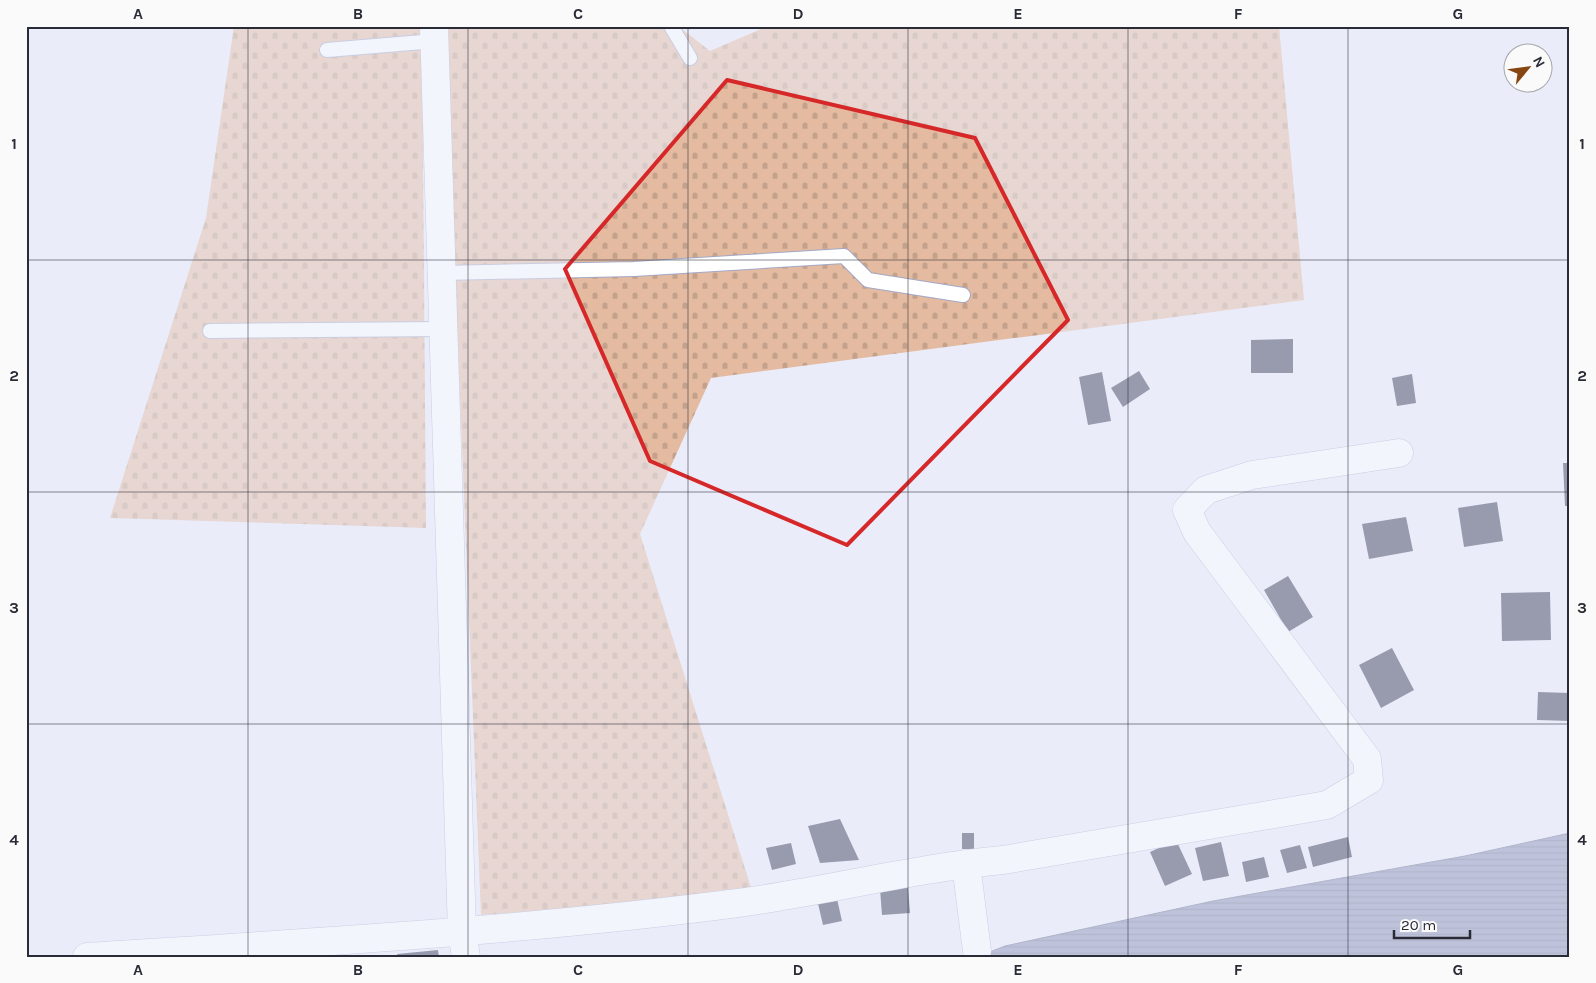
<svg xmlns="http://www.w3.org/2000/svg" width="1596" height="983" font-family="Karla,sans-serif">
<defs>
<pattern id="cemetery-stones" width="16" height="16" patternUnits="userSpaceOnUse" patternTransform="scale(1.25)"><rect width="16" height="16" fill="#e4bba1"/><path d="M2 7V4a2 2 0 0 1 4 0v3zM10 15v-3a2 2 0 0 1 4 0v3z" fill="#c4a18b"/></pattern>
<pattern id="water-rules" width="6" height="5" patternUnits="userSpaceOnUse" patternTransform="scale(1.25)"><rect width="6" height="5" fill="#898fb6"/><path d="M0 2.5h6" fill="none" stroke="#707595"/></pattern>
</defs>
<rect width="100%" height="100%" fill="#eaecfa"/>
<path fill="url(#cemetery-stones)" d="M234,26h188l4,502 -316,-10 96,-300z
M445,26h233l32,25 58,-25h511l25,274 -593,78 -71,156 113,360 -272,21z"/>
<path fill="url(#water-rules)" stroke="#6c7190" d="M1570,833v124h-593l28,-11 208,-45 252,-45z"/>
<path fill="#353952" d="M1293,339v34h-42v-33z
M1139,371l11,18 -27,18 -12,-19z
M1102,372l9,49 -23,4 -9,-48z
M1412,374l4,29 -19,3 -5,-28z
M1563,463h7v43h-5z
M1497,502l6,39 -39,6 -6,-39z
M1406,517l7,34 -44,8 -7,-35z
M1288,576l25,41 -25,15 -24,-42z
M1550,592l1,48 -49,1 -1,-48z
M1392,648l22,42 -33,18 -22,-43z
M1538,692l32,1v28l-33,-1z
M840,819l19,41 -39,3 -12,-37z
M962,833h12v16h-12z
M1348,837l4,20 -39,10 -5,-20z
M1176,840l16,34 -27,12 -15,-34z
M1221,842l8,34 -26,5 -8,-33z
M791,843l5,21 -24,6 -6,-22z
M1300,845l7,23 -20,5 -7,-23z
M1264,857l5,20 -23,5 -4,-20z
M908,887l2,26 -28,2 -2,-26z
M835,890l7,31 -19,4 -7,-30z
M438,950l1,7h-41l-1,-3z"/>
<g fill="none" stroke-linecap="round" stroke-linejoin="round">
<defs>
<path id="lane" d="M671,26l19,32
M327,50l108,-9
M442,273l192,-4 210,-13 24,24 95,15
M210,331l234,-2"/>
<path id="street" d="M434,26l28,906 4,25
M966,864l11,87
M87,957c218,-14 435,-26 651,-54 89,-12 176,-35 265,-43l324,-55 42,-25 -2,-21 -170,-227 -10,-22 19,-20 46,-15 147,-22"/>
</defs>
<use href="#lane" stroke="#a3a8c6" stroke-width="16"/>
<use href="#street" stroke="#a3a8c6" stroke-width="29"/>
<use href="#lane" stroke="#fff" stroke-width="14"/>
<use href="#street" stroke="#fff" stroke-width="28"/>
</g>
<path d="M0 0H1596V983H0ZM727,80l248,58 93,182 -221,225 -197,-84 -85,-192z" fill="#eaecfa" fill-opacity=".55" fill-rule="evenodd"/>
<path fill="none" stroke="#d62828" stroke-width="4" stroke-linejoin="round" d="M727,80l248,58 93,182 -221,225 -197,-84 -85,-192z"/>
<path fill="none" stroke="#292b37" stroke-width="1" stroke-opacity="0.55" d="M248,26v931M468,26v931M688,26v931M908,26v931M1128,26v931M1348,26v931M26,260h1544M26,492h1544M26,724h1544"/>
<rect width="1596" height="983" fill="none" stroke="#fafafa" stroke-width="55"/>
<g transform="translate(1528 68) rotate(61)"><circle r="24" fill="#fafafa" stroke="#a6a7ac"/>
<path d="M0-4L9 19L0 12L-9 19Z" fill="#874611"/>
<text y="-8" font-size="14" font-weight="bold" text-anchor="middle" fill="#292b37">N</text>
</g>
<path d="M1394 930v8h76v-8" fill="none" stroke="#292b37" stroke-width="2.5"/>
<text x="1401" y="930" font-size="15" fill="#292b37" stroke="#fafafa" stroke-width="4" paint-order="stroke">20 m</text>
<rect x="28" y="28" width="1540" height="928" fill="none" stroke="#292b37" stroke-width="2"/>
<g font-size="16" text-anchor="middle" font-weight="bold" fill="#292b37">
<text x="138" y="19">A</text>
<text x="358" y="19">B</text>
<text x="578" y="19">C</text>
<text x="798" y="19">D</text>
<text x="1018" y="19">E</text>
<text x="1238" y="19">F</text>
<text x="1458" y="19">G</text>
<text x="14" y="149">1</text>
<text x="1582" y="149">1</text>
<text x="14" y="381">2</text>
<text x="1582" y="381">2</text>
<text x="14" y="613">3</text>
<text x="1582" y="613">3</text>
<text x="14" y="845">4</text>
<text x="1582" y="845">4</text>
<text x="138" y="975">A</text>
<text x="358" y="975">B</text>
<text x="578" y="975">C</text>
<text x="798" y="975">D</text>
<text x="1018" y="975">E</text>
<text x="1238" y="975">F</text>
<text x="1458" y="975">G</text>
</g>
</svg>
